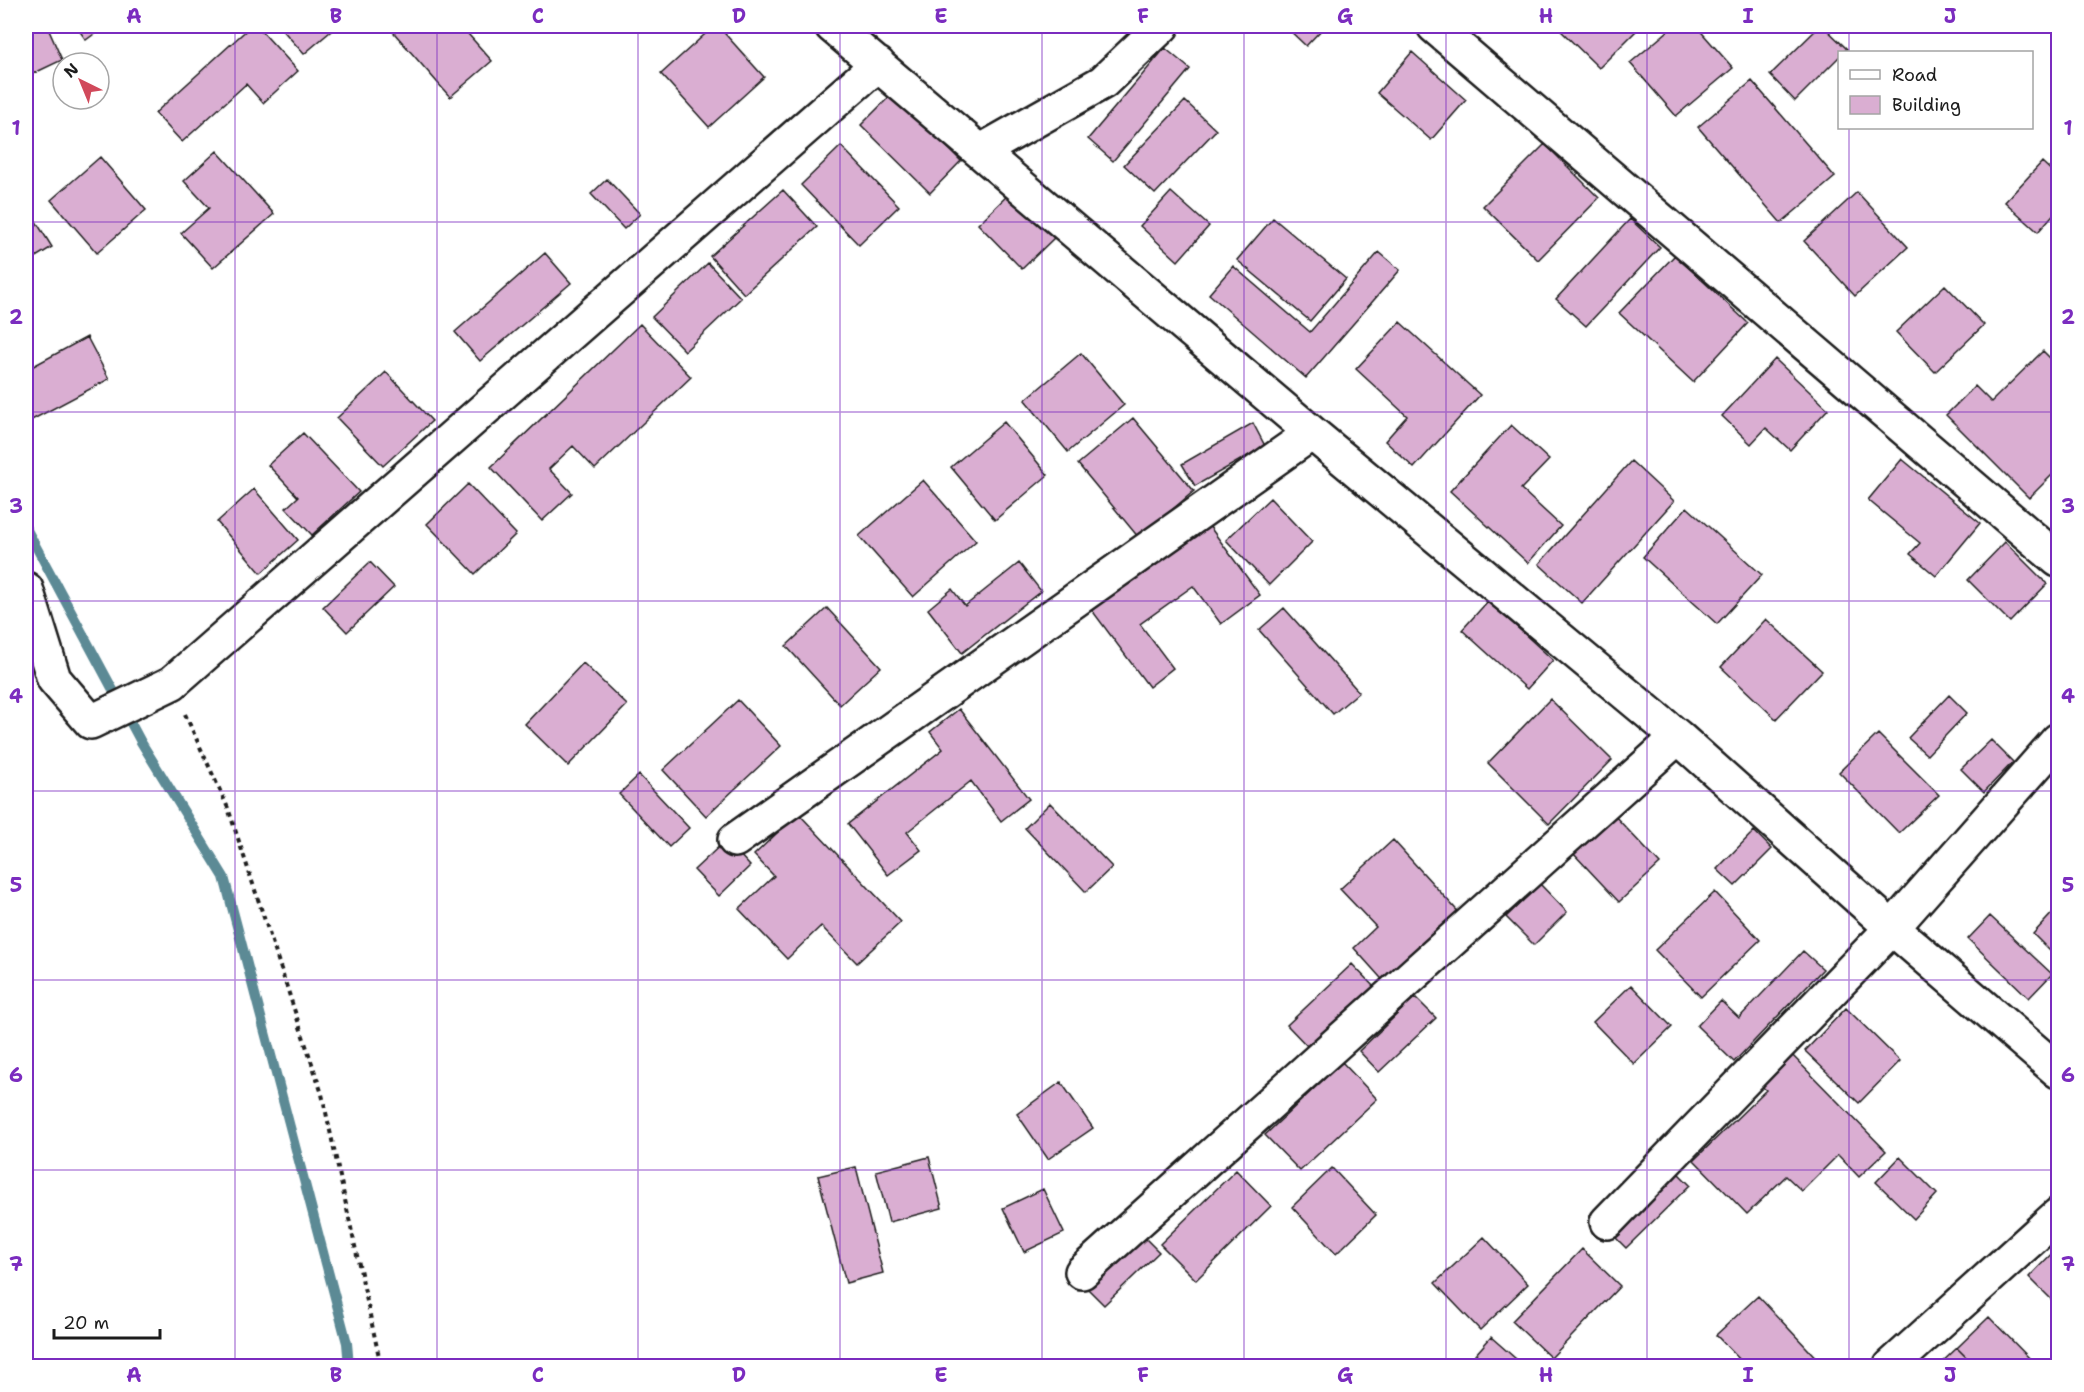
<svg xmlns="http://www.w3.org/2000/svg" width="2084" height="1392" font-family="'Shantell Sans',sans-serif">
<rect width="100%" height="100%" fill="#fff"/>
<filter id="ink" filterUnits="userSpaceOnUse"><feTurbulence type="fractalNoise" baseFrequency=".0167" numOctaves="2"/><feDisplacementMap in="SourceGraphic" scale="12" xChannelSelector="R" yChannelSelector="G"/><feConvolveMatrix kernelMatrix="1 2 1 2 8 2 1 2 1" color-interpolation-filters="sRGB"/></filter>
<g filter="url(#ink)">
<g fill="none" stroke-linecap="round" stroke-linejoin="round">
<path stroke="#5c8a95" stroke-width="10" d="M26,528l115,214 83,135 123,466 2,23"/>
</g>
<path fill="#daaed2" stroke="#1c1c1c" stroke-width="1.5" d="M26,26h21l15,34 -36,17z
M76,26h29l-19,14z
M251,26h6l41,45 -35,32 -17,-19 -64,58 -27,-29z
M279,26h58l-33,28z
M388,26h73l31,35 -42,36z
M714,26h4l46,51 -55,50 -48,-53z
M1285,26h40l-19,20z
M1556,26h85l-42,42z
M1674,26h22l37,42 -57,48 -46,-53z
M1820,26h3l24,23 -4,3h-3v4l-45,45 -25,-26z
M1165,48l25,21 -77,92 -25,-22z
M1412,52l54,48 -35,40 -54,-47z
M1752,81l83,96 -54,46 -83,-96z
M893,93l68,68 -31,32 -69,-68z
M1185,101l31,29 -61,64 -31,-29z
M1545,144l54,54 -61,62 -55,-54z
M841,146l58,60 -40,39 -58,-60z
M217,151l57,63 -61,54 -32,-35 28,-25 -25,-27z
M100,157l46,53 -49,43 -46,-53z
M2042,162l16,15v32l-20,23 -33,-30z
M607,179l33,35 -16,15 -33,-35z
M783,190l34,37 -73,67 -34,-38z
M1171,192l38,34 -31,35 -38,-35z
M1857,192l51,55 -53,49 -51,-55z
M1010,193l44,45 -32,31 -44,-45z
M32,215l20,32 -26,16v-44z
M1273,218l73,61 -36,42 -73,-61z
M1630,219l30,28 -74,79 -30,-27z
M1379,252l21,18 -94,108 -97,-84 24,-28 77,66z
M545,253l26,30 -91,78 -25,-29z
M1675,255l73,68 -55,59 -74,-69z
M708,263l33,35 -56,53 -33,-34z
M1945,285l39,40 -49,47 -39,-40z
M1400,322l80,73 -66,73 -29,-27 22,-25 -51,-47z
M640,324l51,53 -96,92 -22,-23 -24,23 23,24 -30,28 -51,-54z
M87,337l22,42 -83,44v-53z
M2043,351l15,15v103l-29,29 -83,-83 29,-29 16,16z
M1081,353l43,52 -56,47 -43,-52z
M1775,359l53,50 -38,41 -24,-22 -15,16 -29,-28z
M386,372l46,49 -49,45 -46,-48z
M1133,418l61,73 -55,47 -61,-74z
M1004,422l44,53 -53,45 -44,-53z
M1253,423l12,23 -70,40 -13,-22z
M1511,425l38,35 -28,29 40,37 -33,37 -78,-72z
M303,433l56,59 -47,43 -26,-27 12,-11 -30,-32z
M1902,459l78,64 -44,53 -26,-22 10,-11 -52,-43z
M1631,461l43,40 -92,102 -43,-39z
M923,480l53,61 -63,56 -54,-61z
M468,484l48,50 -41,40 -48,-50z
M254,489l44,51 -37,33 -44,-51z
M1270,498l42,44 -43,43 -43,-45z
M1687,507l75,68 -45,49 -74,-67z
M1207,523l53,72 -39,29 -28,-38 -53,38 33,44 -24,19 -58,-78z
M2005,542l42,42 -37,38 -42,-42z
M370,562l24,25 -47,45 -24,-25z
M1019,563l22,28 -79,62 -34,-44 24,-20 13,17z
M1488,601l65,59 -26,29 -65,-59z
M827,608l54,59 -41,38 -54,-59z
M1284,608l75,84 -26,22 -74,-84z
M1766,619l56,52 -46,48 -55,-52z
M583,663l44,42 -59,61 -43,-42z
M1949,695l18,18 -40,42 -19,-17z
M1550,699l62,61 -63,64 -61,-61z
M738,700l43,46 -75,70 -43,-46z
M959,709l70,90 -28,22 -30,-40 -64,51 14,18 -33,25 -40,-51 95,-75 -13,-17z
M1878,734l61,61 -40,38 -60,-61z
M1991,740l22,22 -29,30 -23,-23z
M639,775l50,53 -20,19 -50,-53z
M1050,803l62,64 -26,25 -61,-64z
M798,813l103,109 -44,41 -36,-37 -34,33 -48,-50 35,-33 -20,-21z
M1613,814l47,50 -41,38 -47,-50z
M1754,831l18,18 -37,37 -18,-17z
M726,840l24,26 -31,30 -25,-26z
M1393,840l70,77 -75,69 -34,-38 22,-21 -36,-38z
M1540,884l27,28 -33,33 -28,-28z
M1715,892l45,48 -59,57 -46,-47z
M2058,907v52l-25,-25z
M1990,916l62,58 -23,24 -61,-59z
M1803,951l20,18 -89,93 -37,-36 24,-25 18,17z
M1352,964l22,23 -65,61 -22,-23z
M1631,985l41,42 -38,37 -41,-42z
M1415,997l21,21 -57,54 -20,-21z
M1846,1008l54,53 -41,42 -54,-52z
M1789,1052l97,99 -27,26 -21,-22 -36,36 -16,-15 -39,38 -53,-54 72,-70 -8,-7z
M1342,1062l35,37 -77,72 -35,-36z
M1061,1082l32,46 -45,31 -31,-45z
M929,1157l13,51 -53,14 -13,-51z
M1900,1157l37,37 -23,25 -38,-37z
M1669,1164l21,21 -64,63 -21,-21z
M856,1167l27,106 -37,10 -28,-107z
M1332,1168l44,47 -40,39 -44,-47z
M1236,1170l35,36 -75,74 -36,-36z
M1043,1189l21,44 -40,19 -21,-44z
M1143,1236l16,16 -55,53 -16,-16z
M1484,1237l44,47 -48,46 -45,-47z
M2058,1247v59l-29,-29z
M1582,1249l38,37 -69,72 -39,-37z
M1758,1296l66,70h-78l-30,-31z
M1989,1317l48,49h-62l-18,-18z
M1491,1337l33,29h-36l-13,-11z
M1957,1348l18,18h-37z"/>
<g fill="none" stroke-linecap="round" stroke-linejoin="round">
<defs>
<path id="street" d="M832,26l480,407 366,304 214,191 166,143
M1434,26l624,534
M981,151l122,-69 59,-56
M26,589l28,90 37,43 81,-39 706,-619
M735,840l577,-407
M1607,1222l285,-294 166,-188
M1082,1272l596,-535
M1891,1366l167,-151"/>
</defs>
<use href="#street" stroke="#1c1c1c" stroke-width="38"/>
<path stroke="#1c1c1c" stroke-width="4" stroke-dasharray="4.5 4.5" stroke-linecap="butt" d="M185,714l43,94 94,286 59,272"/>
<use href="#street" stroke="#fff" stroke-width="33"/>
</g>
</g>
<path fill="none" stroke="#7b2cbf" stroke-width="1.5" stroke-opacity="0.55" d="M235,26v1340M437,26v1340M638,26v1340M840,26v1340M1042,26v1340M1244,26v1340M1446,26v1340M1647,26v1340M1849,26v26M1849,128v1238M26,222h2032M26,412h2032M26,601h2032M26,791h2032M26,980h2032M26,1170h2032"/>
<rect width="2084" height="1392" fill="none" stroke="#fff" stroke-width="66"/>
<rect x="1838" y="51" width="195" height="78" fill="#ffffff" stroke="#a4a4a4" stroke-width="1.5"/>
<rect x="1850" y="70" width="30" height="9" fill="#ffffff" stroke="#a4a4a4" stroke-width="1.5"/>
<text x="1892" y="81" font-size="18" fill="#1c1c1c">Road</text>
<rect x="1850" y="96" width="30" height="18" fill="#daaed2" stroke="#a4a4a4" stroke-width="1.5"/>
<text x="1892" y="111" font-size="18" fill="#1c1c1c">Building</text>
<g transform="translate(81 81) rotate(317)"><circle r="28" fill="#ffffff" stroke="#a4a4a4" stroke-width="1.5"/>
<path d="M0-4.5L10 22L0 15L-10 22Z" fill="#d1495b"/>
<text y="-9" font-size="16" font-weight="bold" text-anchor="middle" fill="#1c1c1c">N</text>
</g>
<path d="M54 1329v9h106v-9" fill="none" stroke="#1c1c1c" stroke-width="3"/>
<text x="63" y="1329" font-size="18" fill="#1c1c1c" stroke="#ffffff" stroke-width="4.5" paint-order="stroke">20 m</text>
<rect x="33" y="33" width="2018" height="1326" fill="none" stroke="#7b2cbf" stroke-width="2"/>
<g font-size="20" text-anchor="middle" font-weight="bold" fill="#7b2cbf">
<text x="134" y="23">A</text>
<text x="336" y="23">B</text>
<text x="538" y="23">C</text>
<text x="739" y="23">D</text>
<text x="941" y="23">E</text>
<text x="1143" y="23">F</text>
<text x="1345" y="23">G</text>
<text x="1546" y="23">H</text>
<text x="1748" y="23">I</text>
<text x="1950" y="23">J</text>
<text x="16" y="135">1</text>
<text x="2068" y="135">1</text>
<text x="16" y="324">2</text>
<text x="2068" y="324">2</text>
<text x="16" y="513">3</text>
<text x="2068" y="513">3</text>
<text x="16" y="703">4</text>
<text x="2068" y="703">4</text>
<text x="16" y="892">5</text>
<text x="2068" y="892">5</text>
<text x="16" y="1082">6</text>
<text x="2068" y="1082">6</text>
<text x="16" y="1271">7</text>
<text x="2068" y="1271">7</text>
<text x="134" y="1382">A</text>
<text x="336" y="1382">B</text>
<text x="538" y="1382">C</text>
<text x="739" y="1382">D</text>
<text x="941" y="1382">E</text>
<text x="1143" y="1382">F</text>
<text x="1345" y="1382">G</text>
<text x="1546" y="1382">H</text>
<text x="1748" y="1382">I</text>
<text x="1950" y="1382">J</text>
</g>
</svg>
